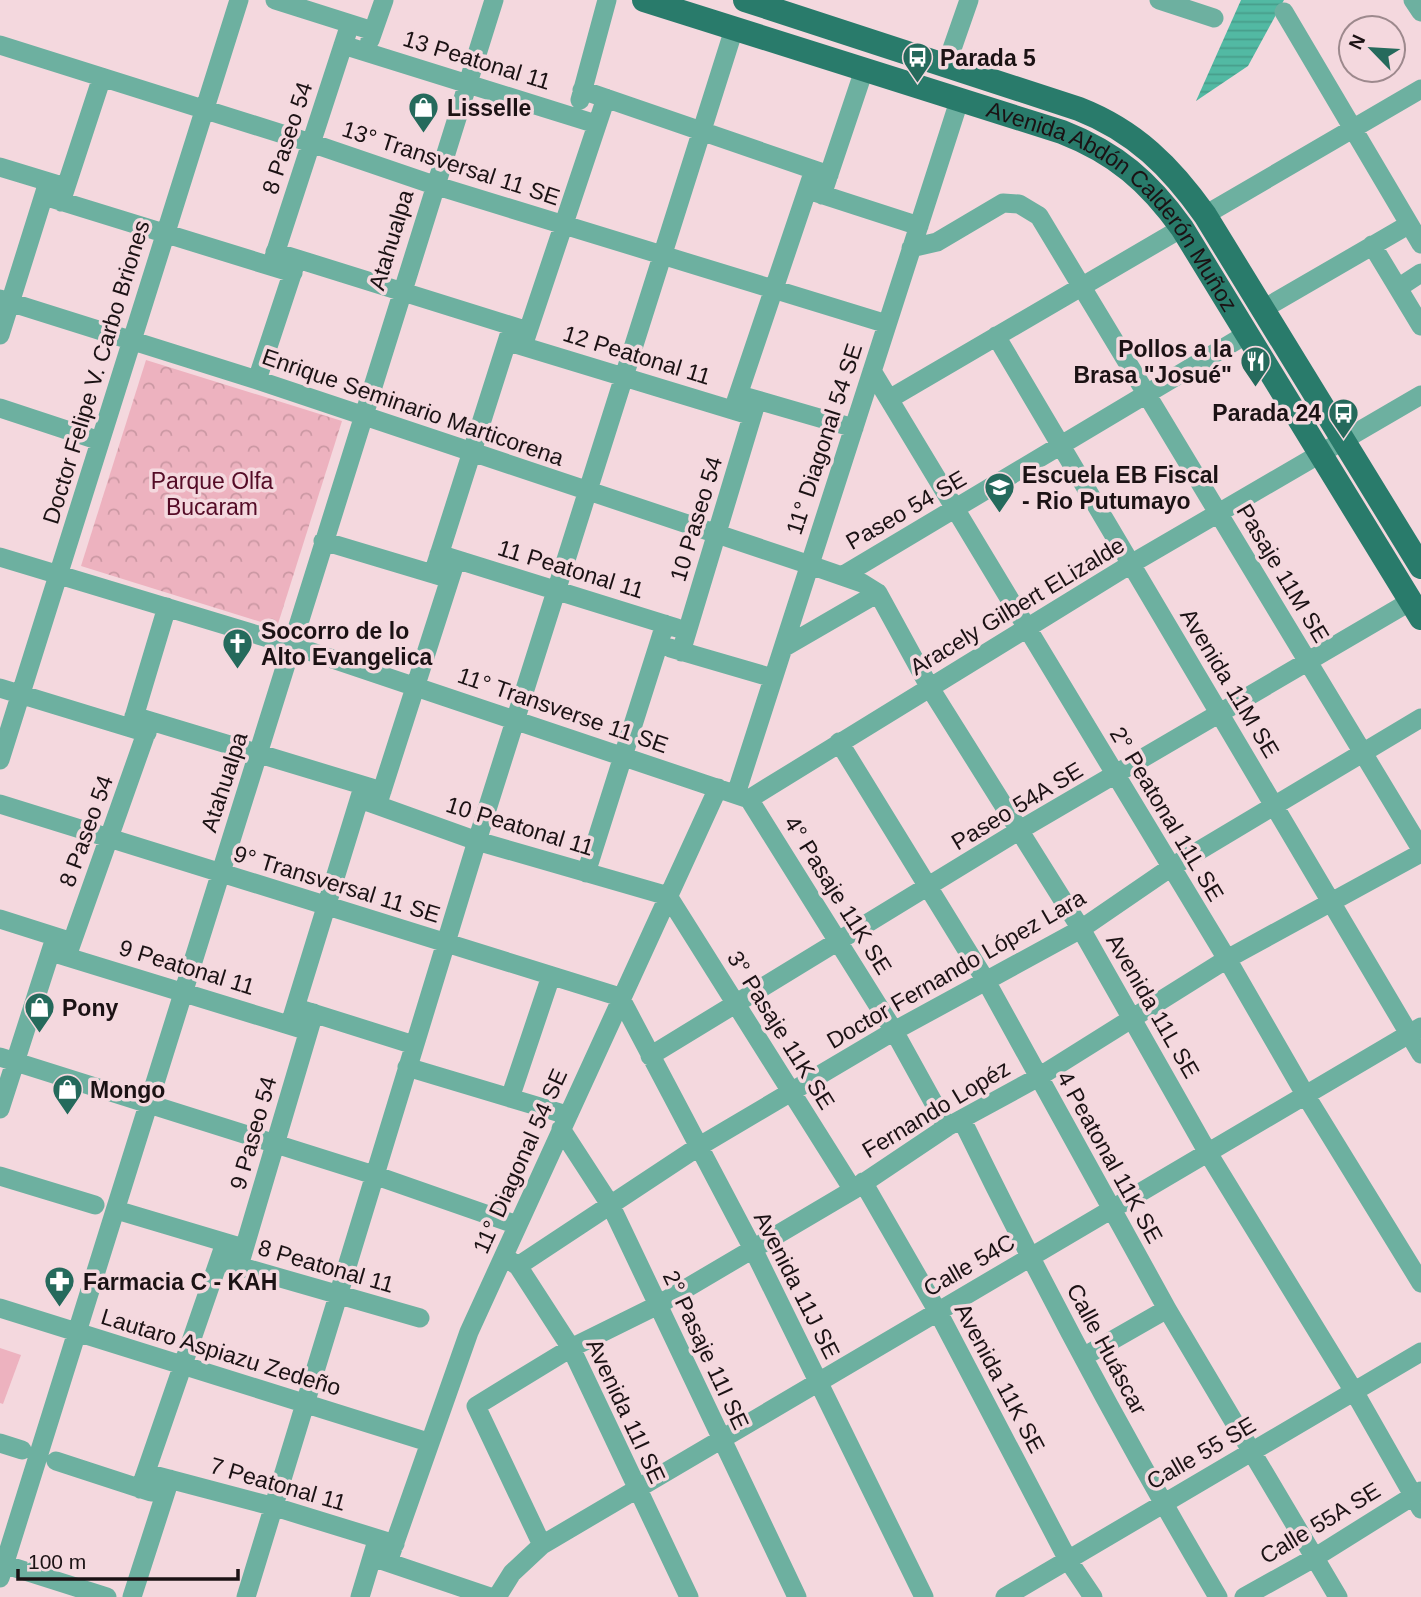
<svg xmlns="http://www.w3.org/2000/svg" width="1421" height="1597" font-family="Helvetica,sans-serif">
<defs>
<pattern id="park-crowns" width="20" height="18" patternUnits="userSpaceOnUse" patternTransform="scale(1.75)"><rect width="20" height="18" fill="#edb2bf"/><path d="M2 6a3 3 0 1 1 6 0M12 15a3 3 0 1 1 6 0" fill="none" stroke="#cb98a3"/></pattern>
<pattern id="water-rules" width="6" height="5" patternUnits="userSpaceOnUse" patternTransform="scale(1.75)"><rect width="6" height="5" fill="#52b9a3"/><path d="M0 2.5h6" fill="none" stroke="#479e8b"/></pattern>
</defs>
<rect width="100%" height="100%" fill="#f4d8de"/>
<path fill="url(#park-crowns)" d="M146,360l196,61 -65,206 -196,-61z"/>
<path fill="#edb2bf" d="M0,1348l21,7 -18,49 -3,-1z"/>
<path fill="url(#water-rules)" d="M1241,0h43l-36,66 -52,35z"/>
<g fill="none" stroke-linecap="round" stroke-linejoin="round">
<path stroke="#6db0a0" stroke-width="19" d="M275,0l98,31
M1159,0l55,18
M1413,0l8,12
M1284,12l137,232
M370,40l14,-40
M0,45l311,98 123,42 453,139
M343,45l253,79
M946,66l23,-66
M582,90l247,85
M580,100l27,-100
M0,167l59,18
M811,191l108,35
M822,195l42,-125
M44,196l249,77
M61,202l41,-125
M1205,215l216,-126
M1372,245l49,81
M911,248l26,-6 66,-39 16,1 20,12 382,633
M275,252l253,79
M272,263l78,-239
M1398,288l23,-15
M0,299l257,81 553,185 52,18 16,10 52,95 151,241 127,224 147,240 66,116
M1265,308l143,-83
M0,335l48,-153
M996,336l425,718
M512,343l240,73
M523,346l83,-248
M872,371l355,588 79,137 115,187
M257,380l39,-118
M747,397l107,31
M891,398l291,-170
M0,408l100,33
M733,410l81,-240
M323,541l120,36
M439,554l238,74
M0,557l291,88 458,154
M433,574l79,-248
M842,576l405,-242
M670,648l103,30
M783,648l95,-55
M681,652l76,-252
M0,688l147,45
M134,716l248,75
M131,727l36,-120
M839,742l147,239 181,328 171,288
M0,760l239,-760
M736,794l224,-696
M360,799l117,42 191,55 185,294
M749,799l382,-235 290,-169
M749,799l145,232 53,96
M378,803l78,-243
M0,804l620,193 133,252 171,348
M586,873l79,-249
M0,919l66,21
M51,952l257,79
M67,956l83,-234
M303,1010l111,35
M290,1024l73,-237
M650,1056l370,-226 391,-229
M0,1057l374,118 143,50
M407,1067l160,48
M510,1098l41,-122
M0,1109l55,-171
M962,1120c79,162 164,322 256,477
M561,1129l50,77 186,391
M0,1176l95,29
M863,1182l75,130 130,248 25,37
M123,1212l114,34
M509,1260l9,6 53,82 118,249
M228,1263l192,55
M239,1266l75,-253
M518,1266l180,-119 196,-116 187,-102 89,-61 251,-150
M0,1308l428,134
M1083,1357l84,-48
M0,1443l22,7
M56,1461l95,31
M146,1473l129,34 120,37
M140,1489l85,-246
M542,1545l-66,-139 95,-58 87,-43 195,-115 94,-63 90,-49 190,-119 194,-106
M372,1557l118,40
M388,1562l81,-230 249,-544
M0,1563l107,34
M0,1578l494,-1578
M132,1597l38,-118
M246,1597l231,-756 257,-812
M360,1597l16,-53
M497,1597l15,-24 30,-28 879,-518
M1005,1597l416,-245
M1244,1597l70,-39 107,-67"/>
<g stroke="#297b6b" stroke-width="24">
<path id="s1" d="M644,0l418,132c54,21 87,50 120,96l239,390"/>
<path d="M745,0l334,109c56,22 92,58 126,106l216,352"/>
</g>
</g>
<defs>
<symbol id="bus-pin" viewBox="-11 -11 22 30"><path d="M0 17L-7.5 6A9.5 9.5 0 1 1 7.5 6Z" fill="#256a5c" stroke="#f4d8de"/><path d="M-5-6H5V4H4V6H2V4H-2V6H-4V4H-5ZM-3.5-4V0h7V-4ZM-3.5 1.2v1.5H-2V1.2ZM2 1.2v1.5H3.5V1.2Z" fill="#fff"/></symbol>
<symbol id="shop-pin" viewBox="-11 -11 22 30"><path d="M0 17L-7.5 6A9.5 9.5 0 1 1 7.5 6Z" fill="#256a5c" stroke="#f4d8de"/><path d="M-5-2.5h2.3a2.7 3.5 0 0 1 5.4 0H5L5.5 6h-11ZM-1.5-2.5h3a1.5 2.3 0 0 0-3 0Z" fill="#fff"/></symbol>
<symbol id="restaurant-pin" viewBox="-11 -11 22 30"><path d="M0 17L-7.5 6A9.5 9.5 0 1 1 7.5 6Z" fill="#256a5c" stroke="#f4d8de"/><path d="M-5-6h1v4h1v-4h1v4h1v-4h1v5L-1.5 .5V6h-2V.5L-5-1ZM5-6V6H3V1.5H1.5Q1.5-4 5-6Z" fill="#fff"/></symbol>
<symbol id="school-pin" viewBox="-11 -11 22 30"><path d="M0 17L-7.5 6A9.5 9.5 0 1 1 7.5 6Z" fill="#256a5c" stroke="#f4d8de"/><path d="M0-5L7-2L0 1L-7-2ZM-4 1L0 2.5L4 1V4Q0 6-4 4Z" fill="#fff"/></symbol>
<symbol id="church-pin" viewBox="-11 -11 22 30"><path d="M0 17L-7.5 6A9.5 9.5 0 1 1 7.5 6Z" fill="#256a5c" stroke="#f4d8de"/><path d="M-1.2-6h2.4v3.5h3.3v2.4h-3.3V6h-2.4V-.1h-3.3v-2.4h3.3Z" fill="#fff"/></symbol>
<symbol id="pharmacy-pin" viewBox="-11 -11 22 30"><path d="M0 17L-7.5 6A9.5 9.5 0 1 1 7.5 6Z" fill="#256a5c" stroke="#f4d8de"/><path d="M-2-6h4v4h4v4h-4v4h-4v-4h-4v-4h4Z" fill="#fff"/></symbol>
</defs>
<g fill-rule="evenodd">
<use href="#bus-pin" x="900" y="40" width="35" height="47"/>
<use href="#shop-pin" x="406" y="90" width="35" height="47"/>
<use href="#restaurant-pin" x="1238" y="344" width="35" height="47"/>
<use href="#bus-pin" x="1326" y="396" width="35" height="47"/>
<use href="#school-pin" x="982" y="470" width="35" height="47"/>
<use href="#church-pin" x="220" y="626" width="35" height="47"/>
<use href="#shop-pin" x="22" y="990" width="35" height="47"/>
<use href="#shop-pin" x="50" y="1072" width="35" height="47"/>
<use href="#pharmacy-pin" x="42" y="1264" width="35" height="47"/>
</g>
<g text-anchor="middle" dominant-baseline="central" stroke-width="7" stroke-linejoin="round" paint-order="stroke">
<g font-size="23" font-weight="bold" fill="#1b1214" stroke="#f4d8de" text-anchor="start">
<text x="940" y="58">Parada 5</text>
<text x="447" y="108">Lisselle</text>
<text x="1232" y="349" text-anchor="end">Pollos a la<tspan x="1232" dy="26">Brasa "Josué"</tspan></text>
<text x="1321" y="413" text-anchor="end">Parada 24</text>
<text x="1022" y="475">Escuela EB Fiscal<tspan x="1022" dy="26">- Rio Putumayo</tspan></text>
<text x="261" y="631">Socorro de lo<tspan x="261" dy="26">Alto Evangelica</tspan></text>
<text x="62" y="1008">Pony</text>
<text x="90" y="1090">Mongo</text>
<text x="83" y="1282">Farmacia C - KAH</text>
</g>
<g font-size="23" fill="#1b1214" stroke="#f4d8de">
<text transform="translate(477 60) rotate(17)">13 Peatonal 11</text>
<text transform="translate(287 138) rotate(-72)">8 Paseo 54</text>
<text transform="translate(451 163) rotate(18)">13° Transversal 11 SE</text>
<text stroke="none"><textPath href="#s1" startOffset="525">Avenida Abdón Calderón Muñoz</textPath></text>
<text transform="translate(391 240) rotate(-73)">Atahualpa</text>
<text transform="translate(637 355) rotate(17)">12 Peatonal 11</text>
<text transform="translate(96 372) rotate(-73)">Doctor Felipe V. Carbo Briones</text>
<text transform="translate(413 407) rotate(19)">Enrique Seminario Marticorena</text>
<text transform="translate(824 439) rotate(-72)">11° Diagonal 54 SE</text>
<text transform="translate(906 510) rotate(-30)">Paseo 54 SE</text>
<text transform="translate(696 519) rotate(-73)">10 Paseo 54</text>
<text transform="translate(571 569) rotate(17)">11 Peatonal 11</text>
<text transform="translate(1283 573) rotate(59)">Pasaje 11M SE</text>
<text transform="translate(1017 606) rotate(-31)">Aracely Gilbert ELizalde</text>
<text transform="translate(1230 683) rotate(59)">Avenida 11M SE</text>
<text transform="translate(563 710) rotate(19)">11° Transverse 11 SE</text>
<text transform="translate(224 782) rotate(-72)">Atahualpa</text>
<text transform="translate(1017 806) rotate(-31)">Paseo 54A SE</text>
<text transform="translate(1167 814) rotate(59)">2° Peatonal 11L SE</text>
<text transform="translate(520 826) rotate(17)">10 Peatonal 11</text>
<text transform="translate(86 831) rotate(-70)">8 Paseo 54</text>
<text transform="translate(337 884) rotate(17)">9° Transversal 11 SE</text>
<text transform="translate(838 895) rotate(58)">4° Pasaje 11K SE</text>
<text transform="translate(187 967) rotate(17)">9 Peatonal 11</text>
<text transform="translate(956 969) rotate(-30)">Doctor Fernando López Lara</text>
<text transform="translate(1153 1006) rotate(60)">Avenida 11L SE</text>
<text transform="translate(781 1030) rotate(58)">3° Pasaje 11K SE</text>
<text transform="translate(936 1109) rotate(-31)">Fernando Lopéz</text>
<text transform="translate(253 1133) rotate(-74)">9 Paseo 54</text>
<text transform="translate(1110 1157) rotate(61)">4 Peatonal 11K SE</text>
<text transform="translate(520 1161) rotate(-66)">11° Diagonal 54 SE</text>
<text transform="translate(969 1265) rotate(-30)">Calle 54C</text>
<text transform="translate(326 1266) rotate(16)">8 Peatonal 11</text>
<text transform="translate(797 1285) rotate(63)">Avenida 11J SE</text>
<text transform="translate(1107 1349) rotate(62)">Calle Huáscar</text>
<text transform="translate(706 1350) rotate(65)">2° Pasaje 11I SE</text>
<text transform="translate(221 1352) rotate(17)">Lautaro Aspiazu Zedeño</text>
<text transform="translate(1000 1378) rotate(62)">Avenida 11K SE</text>
<text transform="translate(626 1411) rotate(65)">Avenida 11I SE</text>
<text transform="translate(1201 1453) rotate(-30)">Calle 55 SE</text>
<text transform="translate(278 1484) rotate(16)">7 Peatonal 11</text>
<text transform="translate(1320 1523) rotate(-31)">Calle 55A SE</text>
</g>
<g font-size="23" fill="#540b26" stroke="#f4d8de">
<text x="212" y="481">Parque Olfa<tspan x="212" dy="26">Bucaram</tspan></text>
</g>
</g>
<g transform="translate(1372 49) rotate(295)"><circle r="33" fill="#f4d8de" stroke="#9d898d" stroke-width="2"/>
<path d="M0-5L12 26L0 18L-12 26Z" fill="#256a5c"/>
<text y="-10" font-size="19" font-weight="bold" text-anchor="middle" fill="#1b1214">N</text>
</g>
<path d="M18 1569v10h220v-10" fill="none" stroke="#1b1214" stroke-width="3.5"/>
<text x="28" y="1569" font-size="21" fill="#1b1214" stroke="#f4d8de" stroke-width="5" paint-order="stroke">100 m</text>
</svg>
